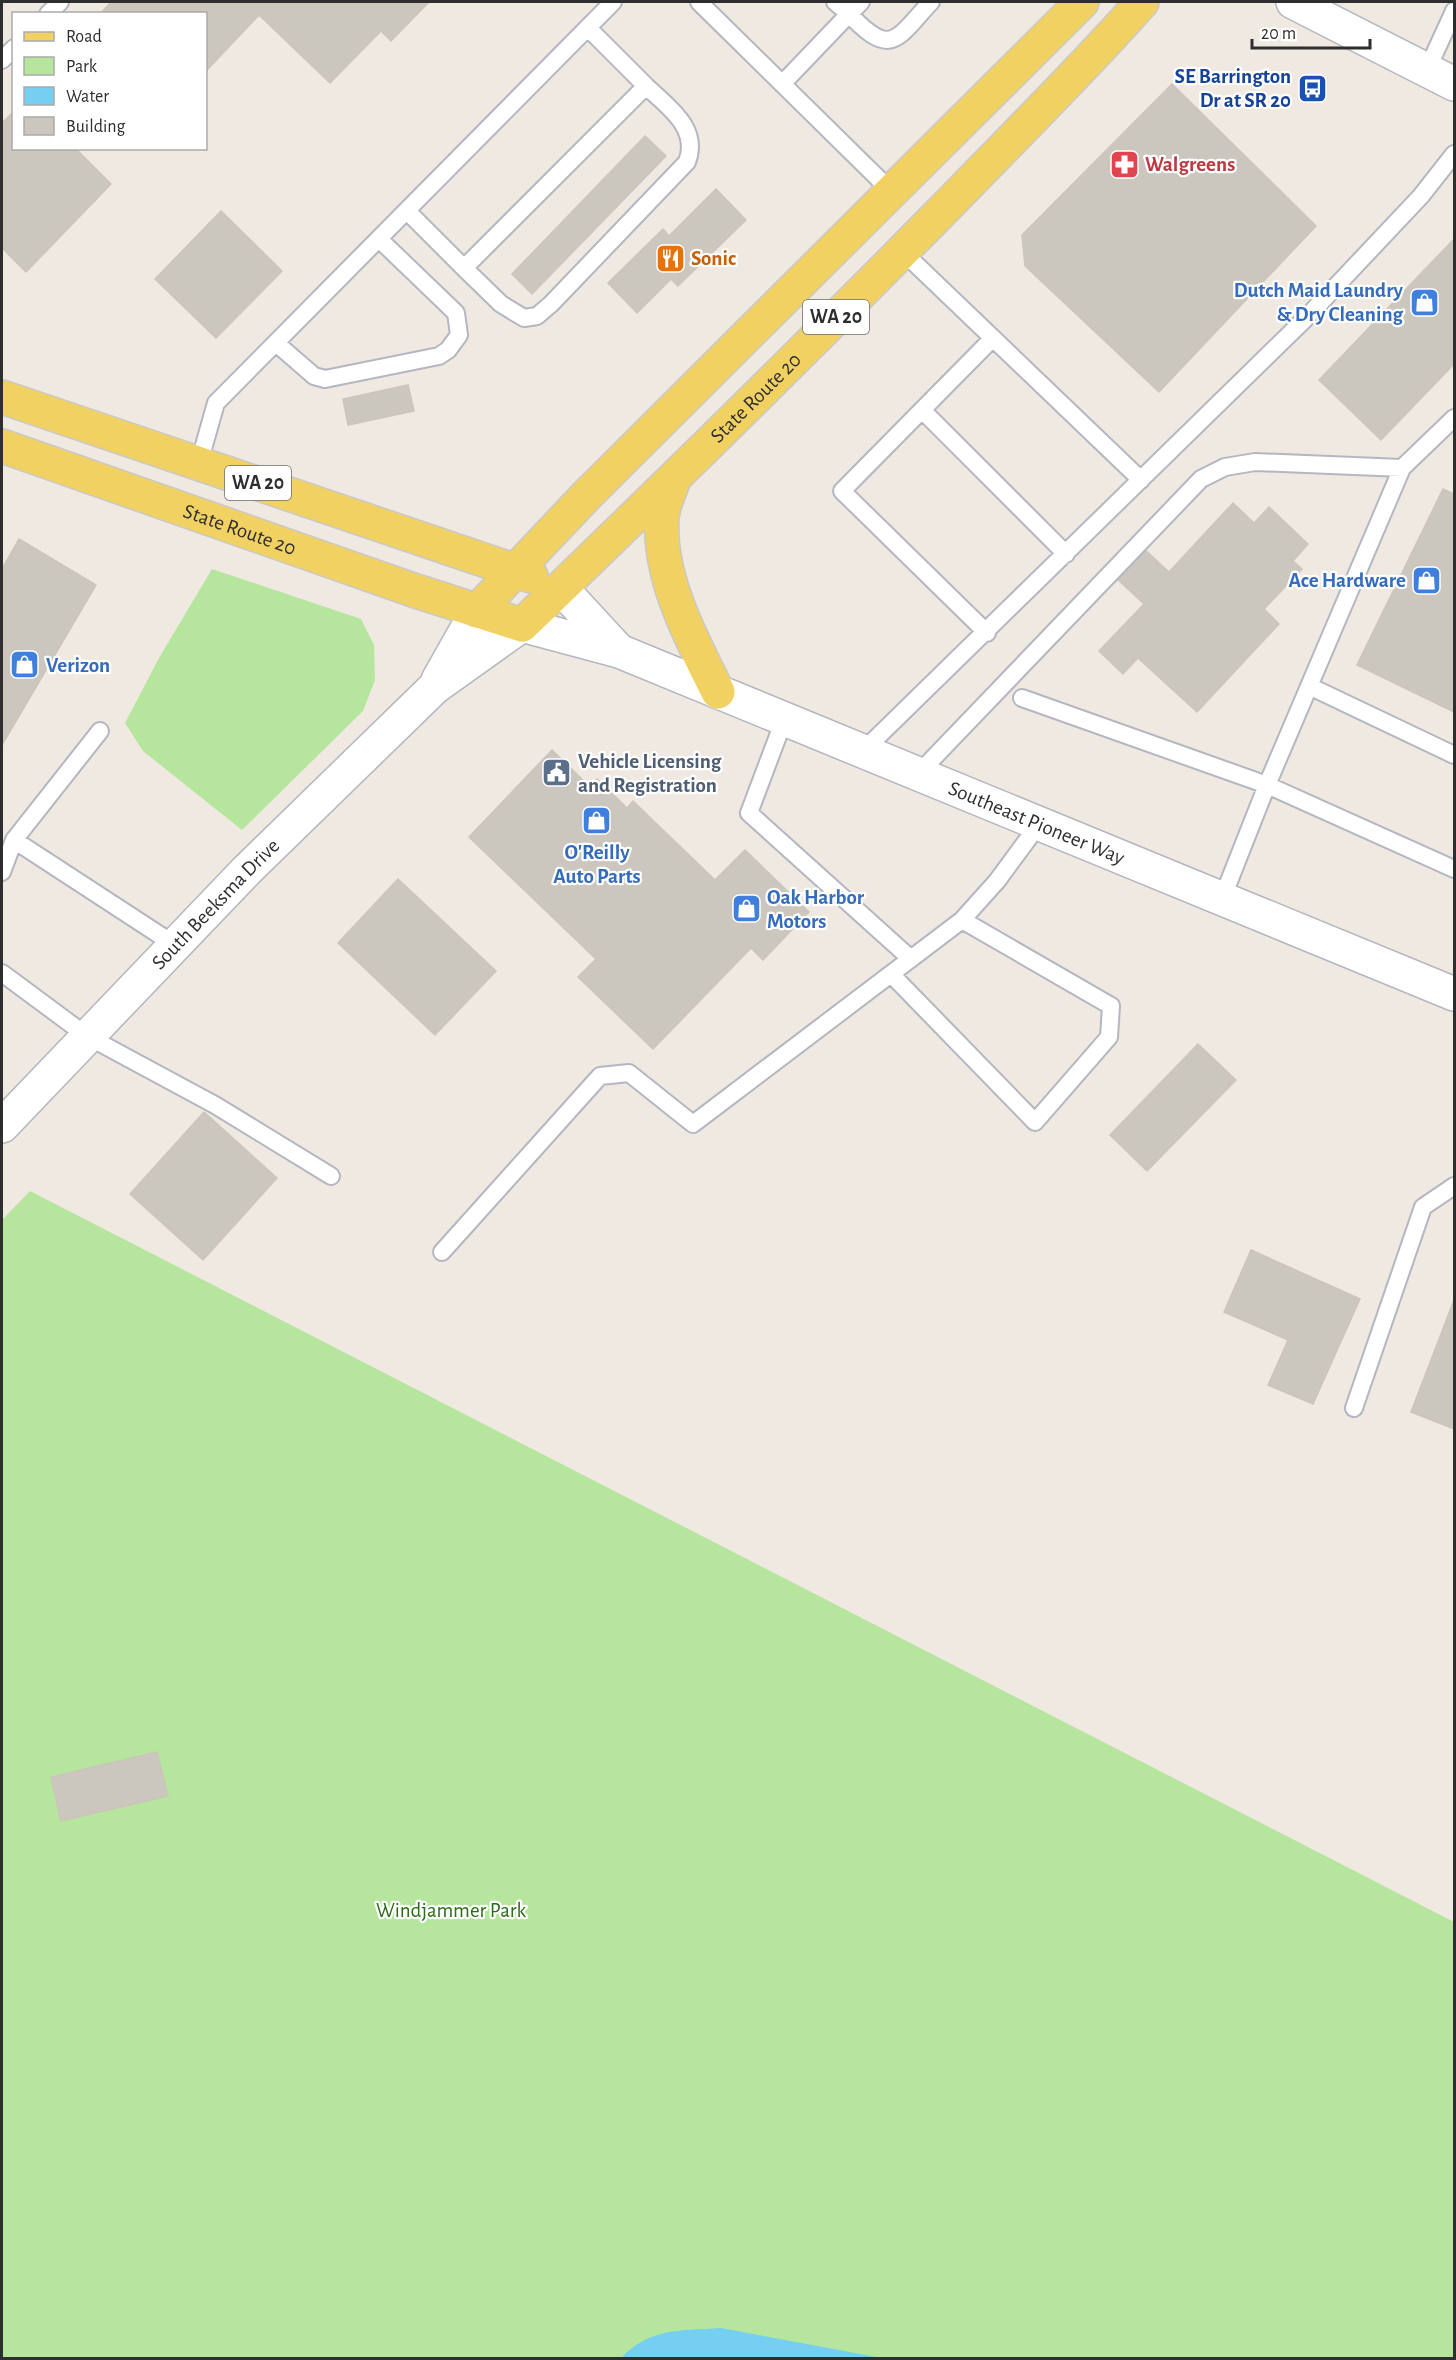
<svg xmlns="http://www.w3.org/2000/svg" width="1456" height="2360" font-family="'Alegreya Sans',sans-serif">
<rect width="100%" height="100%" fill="#efe9e1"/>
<path fill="#b6e59e" d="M212,569l149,50 13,26 1,35 -12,31 -121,119 -99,-79 -18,-28 34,-65z
M30,1191l1424,731v436h-1452v-1138z"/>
<path fill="#75cff0" d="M721,2328l161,30h-261c30,-31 59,-27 100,-30z"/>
<path fill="#cbc7bf" stroke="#cbc5ba" stroke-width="1.5" d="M111,2h318l-38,39 -10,-10 -51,52 -71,-68 -53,56v-57h-106z
M1172,84l144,142 -157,166 -134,-126 -3,-31z
M14,111v37h61l36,36 -85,88 -24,-24v-125z
M645,136l21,20 -134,138 -20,-20z
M716,189l30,31 -68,66 -7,-7 -34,34 -29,-30 55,-54 6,7z
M221,211l61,60 -66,67 -61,-59z
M1454,239v125l-73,76 -62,-60z
M408,385l6,26 -66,14 -5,-26z
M1443,489l11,5v218l-97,-47z
M1233,503l21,20 15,-16 39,37 -15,17 9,8 -38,40 15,15 -82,88 -59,-54 -15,16 -24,-23 45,-47 -30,-28 28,-29 27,25z
M19,539l77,46 -94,160v-176z
M552,750l37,36 8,-7 30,29 6,-7 82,79 30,-30 64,62 -46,48 -12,-12 -98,101 -75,-72 18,-18 -127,-122z
M398,879l98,92 -61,64 -97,-92z
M1198,1044l38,36 -89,91 -37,-36z
M204,1112l73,66 -74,82 -73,-66z
M1251,1250l109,49 -47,105 -45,-19 20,-45 -64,-28z
M1454,1300v129l-43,-17z
M157,1752l11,44 -107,25 -10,-44z"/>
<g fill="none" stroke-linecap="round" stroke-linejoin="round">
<defs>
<path id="lane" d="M699,2l192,189
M861,2l-12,12c43,45 47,25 82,-12
M48,14l12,-12
M2,60l12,-12
M1427,70l27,-59
M782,84l67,-70 -14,-12
M407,211l57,57 182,-182 -58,-58
M902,251l239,229
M464,268l37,36 23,14 13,-2 14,-12 136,-142c13,-34 -19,-55 -41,-76
M276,343l38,33 11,3 114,-23 9,-6 11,-15 -3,-22 -77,-74
M922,410l144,144
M199,463l17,-60 397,-401
M987,633l-145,-142 151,-153
M1309,686l145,69
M1022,698l245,87 187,84
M784,720l-35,93 162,146
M862,752l443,-433 116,-123 33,-42
M917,775l284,-296 24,-12 30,-5 147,6
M14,840l86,-109
M2,872l12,-32 161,105
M1222,899l45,-114 135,-317 52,-50
M2,973l85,63 128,69 116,71
M891,974l144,148 74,-85 2,-31 -149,-86
M442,1252l158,-176 29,-3 64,51 269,-204 35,-39 42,-57
M1354,1408l69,-201 31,-21"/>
<g id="street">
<path d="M438,680l39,-69"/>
<path id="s1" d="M2,1126l245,-256 188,-183 87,-62"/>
</g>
<g id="secondary">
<path d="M1293,2l161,82"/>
<path d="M561,588l58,63"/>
<path id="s2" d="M522,625l97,26 835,343"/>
</g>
<g id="primary">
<path d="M2,397l529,179"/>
<path id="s3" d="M2,446l411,144 109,35c143,-137 284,-276 423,-417 66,-68 134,-135 197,-206"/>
<path d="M674,479c-4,12 -11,26 -12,39 -4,60 30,122 56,174"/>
<path d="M477,611l110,-116 495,-493"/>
</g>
</defs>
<use href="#lane" stroke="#b4b7c1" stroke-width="20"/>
<use href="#street" stroke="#b4b7c1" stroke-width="36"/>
<use href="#secondary" stroke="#b4b7c1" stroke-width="36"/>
<use href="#primary" stroke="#c9c9c9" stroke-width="36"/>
<use href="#lane" stroke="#fff" stroke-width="16"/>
<use href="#street" stroke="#fff" stroke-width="33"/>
<use href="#secondary" stroke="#fff" stroke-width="33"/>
<use href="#primary" stroke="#f2d163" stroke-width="33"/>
</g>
<defs>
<symbol id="bus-square" viewBox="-11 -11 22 22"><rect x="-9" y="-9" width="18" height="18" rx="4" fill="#1a4fb4" stroke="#fff"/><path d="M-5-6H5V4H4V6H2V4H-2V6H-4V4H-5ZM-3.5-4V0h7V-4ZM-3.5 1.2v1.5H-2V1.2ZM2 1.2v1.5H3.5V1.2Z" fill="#fff"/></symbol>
<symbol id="pharmacy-square" viewBox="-11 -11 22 22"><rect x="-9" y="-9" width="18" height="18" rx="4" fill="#e0444e" stroke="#fff"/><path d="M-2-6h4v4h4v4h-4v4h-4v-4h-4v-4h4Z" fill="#fff"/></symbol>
<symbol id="restaurant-square" viewBox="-11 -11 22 22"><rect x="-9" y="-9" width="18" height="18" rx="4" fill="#e8710a" stroke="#fff"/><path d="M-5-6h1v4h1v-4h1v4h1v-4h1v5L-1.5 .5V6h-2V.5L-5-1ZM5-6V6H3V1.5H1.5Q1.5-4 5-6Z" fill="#fff"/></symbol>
<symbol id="shop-square" viewBox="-11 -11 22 22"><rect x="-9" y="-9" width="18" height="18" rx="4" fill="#3f7fe0" stroke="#fff"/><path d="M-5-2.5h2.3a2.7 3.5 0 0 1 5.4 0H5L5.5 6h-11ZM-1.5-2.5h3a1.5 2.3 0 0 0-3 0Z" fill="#fff"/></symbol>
<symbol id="civic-square" viewBox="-11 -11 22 22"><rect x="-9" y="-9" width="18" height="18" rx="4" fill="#5c6f8a" stroke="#fff"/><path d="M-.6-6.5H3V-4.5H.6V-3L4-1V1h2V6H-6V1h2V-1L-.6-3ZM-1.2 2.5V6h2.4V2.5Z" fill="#fff"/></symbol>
</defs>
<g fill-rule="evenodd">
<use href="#bus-square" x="1296" y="72" width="33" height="33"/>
<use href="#pharmacy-square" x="1108" y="148" width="33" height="33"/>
<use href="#restaurant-square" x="654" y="242" width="33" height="33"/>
<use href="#shop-square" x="1408" y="286" width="33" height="33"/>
<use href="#shop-square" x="1410" y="564" width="33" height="33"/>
<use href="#shop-square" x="8" y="648" width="33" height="33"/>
<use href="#civic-square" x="540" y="756" width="33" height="33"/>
<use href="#shop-square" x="580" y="804" width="33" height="33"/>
<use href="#shop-square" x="730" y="892" width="33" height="33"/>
</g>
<g text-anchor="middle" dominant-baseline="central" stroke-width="4.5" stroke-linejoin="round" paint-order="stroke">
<g fill="#fff" stroke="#6d6d6d" stroke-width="1.5">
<rect x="803" y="300" width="66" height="34" rx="4.5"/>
<rect x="225" y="466" width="66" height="34" rx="4.5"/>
</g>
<g font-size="20" font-weight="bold" fill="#2e2e2e">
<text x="836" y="317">WA 20</text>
<text x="258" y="483">WA 20</text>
</g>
<g font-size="21" font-weight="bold" fill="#164399" stroke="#fff" text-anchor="end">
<text x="1291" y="76">SE Barrington<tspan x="1291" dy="24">Dr at SR 20</tspan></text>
</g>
<g font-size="21" font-weight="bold" fill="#be3a42" stroke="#fff" text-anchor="start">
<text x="1145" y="164">Walgreens</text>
</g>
<g font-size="21" font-weight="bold" fill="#c56008" stroke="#fff" text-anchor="start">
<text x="691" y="258">Sonic</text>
</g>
<g font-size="21" font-weight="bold" fill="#366cbe" stroke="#fff" text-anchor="end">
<text x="1403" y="290">Dutch Maid Laundry<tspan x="1403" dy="24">&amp; Dry Cleaning</tspan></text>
<text x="1406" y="580">Ace Hardware</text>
<text x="46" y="665" text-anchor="start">Verizon</text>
<text x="597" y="852" text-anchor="middle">O'Reilly<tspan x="597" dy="24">Auto Parts</tspan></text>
<text x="767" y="897" text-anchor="start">Oak Harbor<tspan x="767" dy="24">Motors</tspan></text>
</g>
<g font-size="21" fill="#2e2e2e" stroke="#fff">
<text stroke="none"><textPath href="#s3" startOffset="876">State Route 20</textPath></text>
<text stroke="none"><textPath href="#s3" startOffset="252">State Route 20</textPath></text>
<text stroke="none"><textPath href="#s2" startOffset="552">Southeast Pioneer Way</textPath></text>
<text stroke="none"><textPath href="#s1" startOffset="308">South Beeksma Drive</textPath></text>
</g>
<g font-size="21" font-weight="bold" fill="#4e5e75" stroke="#fff" text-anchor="start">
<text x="578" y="761">Vehicle Licensing<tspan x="578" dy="24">and Registration</tspan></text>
</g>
<g font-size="21" fill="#2c6e1b" stroke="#fff">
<text x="451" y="1910">Windjammer Park</text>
</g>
</g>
<rect width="1456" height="2360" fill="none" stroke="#2e2e2e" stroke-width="6"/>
<rect x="12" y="12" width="195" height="138" fill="#ffffff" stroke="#ababab" stroke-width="1.5"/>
<rect x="24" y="32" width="30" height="9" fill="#f2d163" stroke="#ababab" stroke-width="1.5"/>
<text x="66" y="42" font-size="18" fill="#2e2e2e">Road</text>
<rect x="24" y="57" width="30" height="18" fill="#b6e59e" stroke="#ababab" stroke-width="1.5"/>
<text x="66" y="72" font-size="18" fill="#2e2e2e">Park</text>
<rect x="24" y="87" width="30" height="18" fill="#75cff0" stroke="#ababab" stroke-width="1.5"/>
<text x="66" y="102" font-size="18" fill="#2e2e2e">Water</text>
<rect x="24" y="117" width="30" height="18" fill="#cbc7bf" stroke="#ababab" stroke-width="1.5"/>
<text x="66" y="132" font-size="18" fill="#2e2e2e">Building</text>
<path d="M1252 39v9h118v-9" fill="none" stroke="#2e2e2e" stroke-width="3"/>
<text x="1261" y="39" font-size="18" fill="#2e2e2e" stroke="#ffffff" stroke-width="4.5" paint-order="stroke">20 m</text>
</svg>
